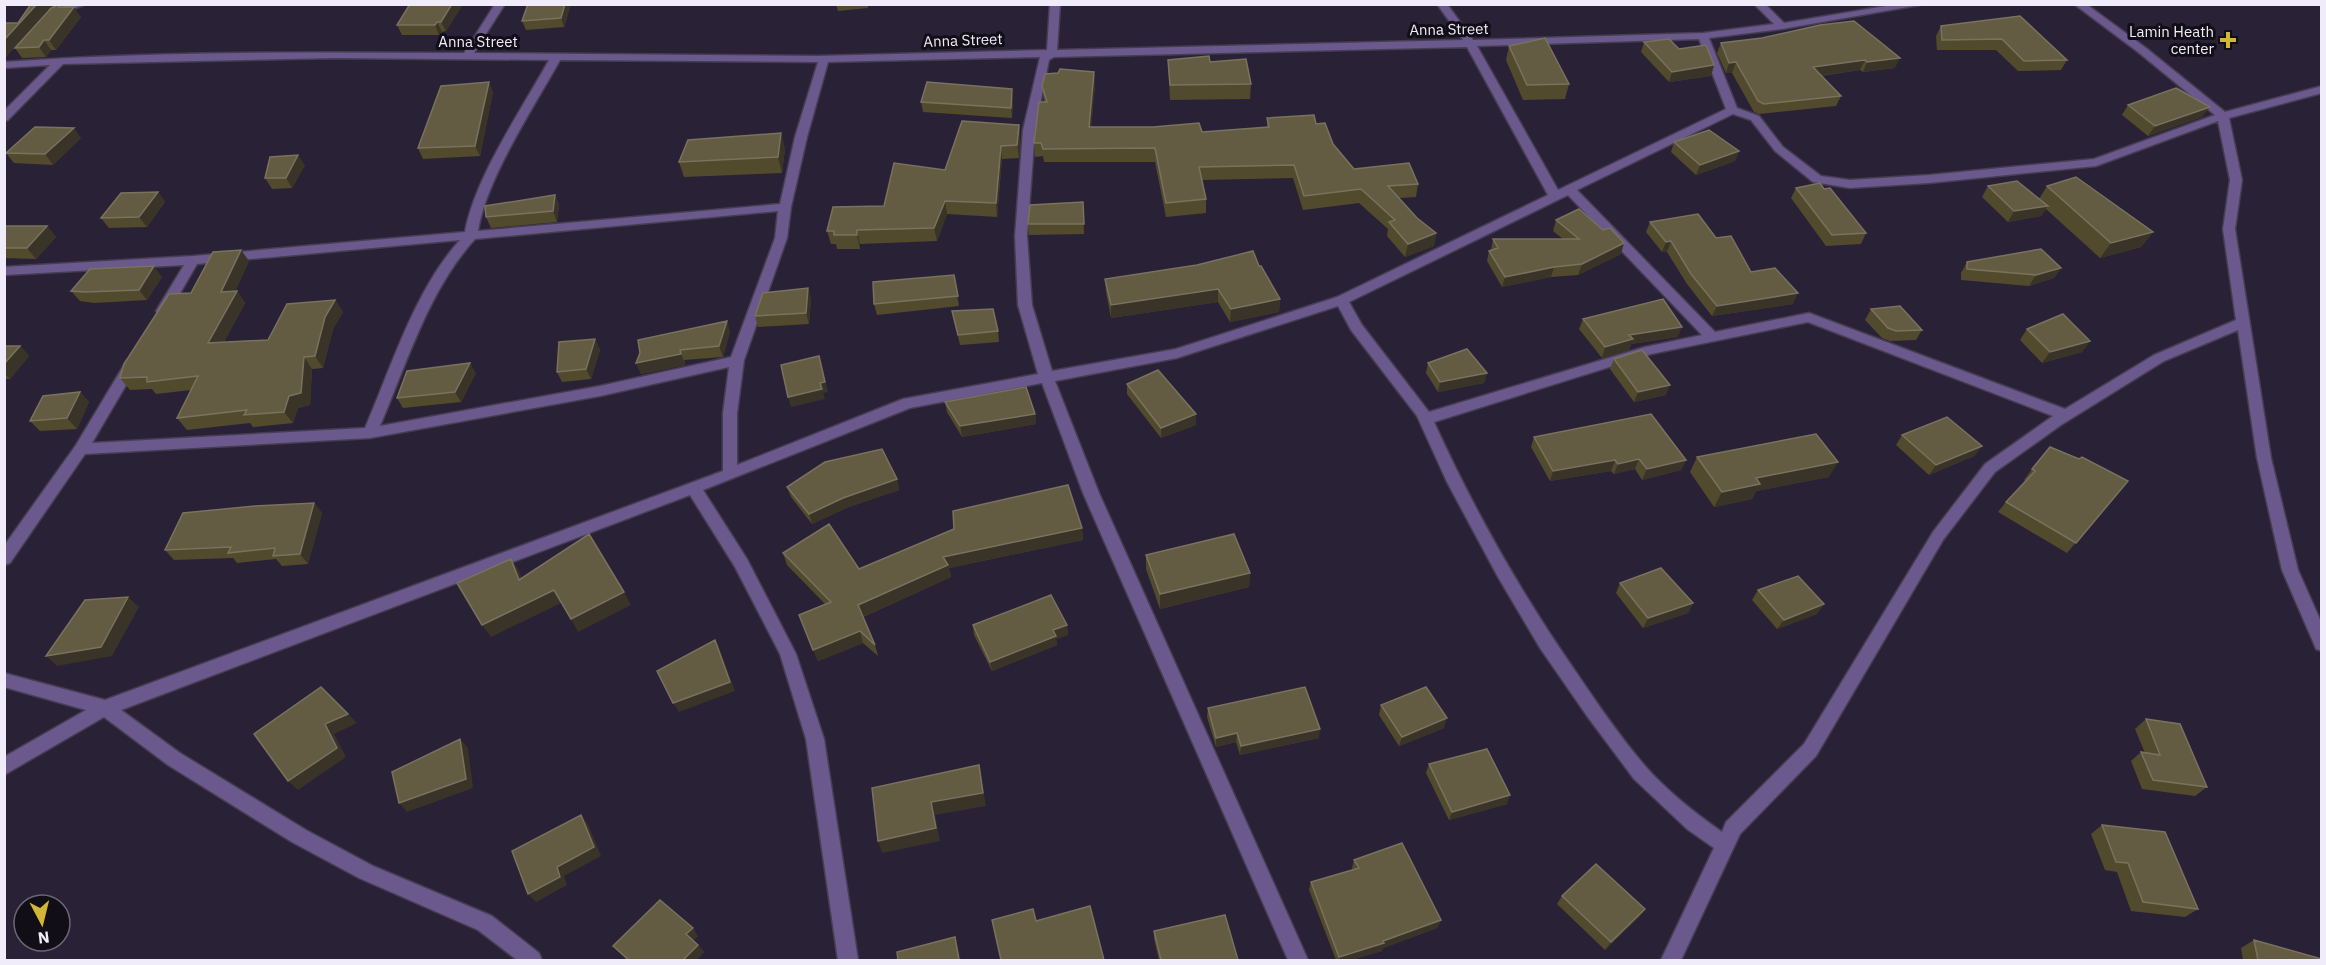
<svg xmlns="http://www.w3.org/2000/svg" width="2326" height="965" font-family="'IBM Plex Sans',sans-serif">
<rect width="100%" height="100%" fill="#292237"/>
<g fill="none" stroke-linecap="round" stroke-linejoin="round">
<defs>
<path id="minor" d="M70,4h16l-31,12 -5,-3z
M495,4h10l-31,49 343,3 230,-6 3,-46h10l-3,46 406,-10 -26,-36h10l26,36 230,-7 71,-9 -20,-20h11l19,19 114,-19h27l-143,25 -73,9 28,70 22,8 24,31 38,29 29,4 79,-5 165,-16 121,-44 -77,-63 -64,-48h12l60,44 79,64 97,-26v7l-93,25 13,62 -7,49 36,229 27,112 24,54v27l-6,-2 -2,-5 -32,-74 -25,-112 -19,-128 -74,31 -103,64 -66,47 -52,68 -127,216 -76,78 -59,126h-20l53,-112 -27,-19 -53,-50 -47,-63 -47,-68 -42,-71 -51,-95 -30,-66 -66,-86 -13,-24 -161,52 -122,23 44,112 209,467h-20l-205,-467 -41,-110 -132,25 -207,82 44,69 49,95 28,85 34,221h-20l-32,-221 -26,-85 -45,-87 -45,-72 -569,215 59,43 126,77 67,36 119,50 47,37 3,7h-25l-39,-30 -119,-52 -67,-36 -124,-77 -64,-48 -100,58v-18l82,-47 -82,-23v-14l101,27 618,-229v-58l6,-46 -129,29 -230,42 -285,16 -75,109 -6,2v-19l72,-101 51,-85h10l2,3 -47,80 273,-15c26,-60 50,-139 95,-188l-263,24 -29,50 -5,1 -7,-4 28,-46 -180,10v-8l189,-11 272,-24c10,-55 57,-123 84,-172l-214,-2 -272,6 -55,56 -4,1v-10l46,-46 -46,3v-6c153,-11 307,-10 460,-9zM1699,39l27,70 -168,81 -81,-144zM1467,47l81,148 -211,102 -161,52 -124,22 -20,-66 -5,-69 8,-106 14,-70 5,-3zM1040,57l-17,73 -8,106 3,69 20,69 -135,25 -166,66v-52l7,-53 43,-122 4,-31 16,-70 21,-75zM560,60l258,2 -23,75 -15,67 -302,27c8,-52 56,-124 82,-171zM1733,114l18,6 24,31 38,31 37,6 79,-5 167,-17 122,-45 12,59 -7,49 13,91 -82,35 -89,54 -256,-96 -94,19 -138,-142zM1568,195l134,140 -57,12 -216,65 -67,-87 -13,-23zM778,211l-3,27 -44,119 -131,29 -220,40c27,-63 48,-135 95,-187zM1808,322l245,94 -68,48 -52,68 -129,212 -78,78 -4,10c-27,-19 -55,-41 -76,-65 -25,-29 -47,-61 -68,-92 -56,-80 -104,-165 -144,-253l217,-68z"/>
</defs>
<use href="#minor" stroke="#453e52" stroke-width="3"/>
<use href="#minor" fill="#6b588d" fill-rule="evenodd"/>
</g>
<path fill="#524a2c" d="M31,4l31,1 1,2 18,10 -25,33h-5l-5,7 -24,1 -7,-10 35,-39 -3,1 -43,49v-36h14z
M463,4l-17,27 -4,1 -3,3h-37l-5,-10z
M528,4h43l-7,23 -38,3 -4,-9z
M836,4h32v4l-30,3z
M2020,16l47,44 -6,10 -43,1 -22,-21h-59l-1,-14 5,-10z
M1820,25l75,43 -32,4 -3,-2 -39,6 20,20 -5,10 -77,8 -5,-2 -22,-39h-6l-9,-20 4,-10 41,-5z
M1644,42l70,23 -3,11 -42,6 -28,-30z
M1509,46l60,38 -4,15 -42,1 -17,-40z
M1168,60l42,2 41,22 -1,15 -80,1z
M1094,72l1,13 -4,42 111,5 65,-5v-9l49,6 38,45 64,15 -2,13 -17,1 18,20 19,15 -2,13 -29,11 -18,-21 1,-7 -29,-26 -56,7 -10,-32 -91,2 4,19v14l-40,4 -11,-55h-111l-1,-6 -8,1 -1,-14 10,-41 -2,-16z
M493,92l-13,64 -57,3 -5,-11z
M1013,99l-1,19 -89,-6 -2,-10z
M2128,105l74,12 -54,19 -26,-21z
M1019,125l1,13 -1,20 -17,1 -5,58 -50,-3 -10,27 -77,3v5h-23l-1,-5h-5l-4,-13 57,-25 61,-36z
M81,138l-28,27 -39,-2 -8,-10z
M1674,142l65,9 -4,10 -39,14 -25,-23z
M785,148l-3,25 -98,4 -5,-15z
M305,165l-13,23 -20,1 -7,-11z
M1988,186l51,13 8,-13 106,46 -12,15 -41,11 -54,-49 -5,7 -33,6 -26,-25z
M1796,188l28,1 42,44 -5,11 -35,2 -35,-48z
M158,192l7,10 -18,25 -38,1 -8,-10z
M555,195l4,10 -2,17 -66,6 -5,-11z
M1083,202l1,32 -55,1 -1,-11z
M1556,220l65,34 -43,21 -27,2 -49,10 -15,-26 2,-10 2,-1 2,-11h70l-10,-8z
M1650,222l66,16 35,34 42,32 -81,12 -25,-32 -20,-32h-5l-16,-20z
M4,226h43l9,11 -20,22 -32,-1z
M249,261l-14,30h2l8,12 -21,39 44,-2 67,-40 8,12 -10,17 -10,39 -11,1 -2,36 -12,3 -5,15 -40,4 -3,-4 -63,7 -10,-12 14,-28 -35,4 -4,-5 -22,1 -10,-12 71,-85z
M1967,262l94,6 -7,10 -25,8 -68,-6v-7z
M1259,266l21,33 -1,13 -49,10 -12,-20 -107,16 -5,-26 -1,-13z
M954,275l5,31 -82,9 -3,-11z
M162,277l-15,23 -53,3 -14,-2 -9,-10z
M811,298l-2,26 -51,3 -3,-11z
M1871,309l51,21 -6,10 -26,1 -8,-3 -17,-18z
M952,311l46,20 1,11 -39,3z
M1583,319l95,18 -47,7 -2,6 -27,8 -23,-29z
M2027,329l63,12 -8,11 -40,11 -22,-23z
M730,331l-7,26 -39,3 1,5 -44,9 -5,-11z
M595,339l5,11 -9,29 -29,3 -5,-10z
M4,346h16l9,10 -19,23h-6z
M1614,359l52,36 -32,7 -24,-33z
M1428,363l59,10 -3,10 -46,9 -12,-19z
M476,373l-15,29 -58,6 -6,-10z
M1127,384l69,41 -35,13 -34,-44z
M80,392l9,10 -12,27 -37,2 -10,-10z
M945,402l90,12 1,10 -74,13 -15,-25z
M1902,435l80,11 -8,10 -45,19 -33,-30z
M1534,437l152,23 -5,10 -39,10 -7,-11 -21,5 -3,-3 -61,10 -19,-34z
M1697,457l132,20 -73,14 -4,8 -38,8 -24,-35z
M2032,469l96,12 -61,72 -69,-41 8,-10 20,-21 -2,-1z
M897,479l2,11 -53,18 -34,16 -21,-27 -4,-10z
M314,503l8,10 -14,51 -26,2 -6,-7 -39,4 -4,-5 -59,2 -9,-10z
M1082,528l1,12 -134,28 2,9 -88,40 12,28 3,11 -15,-13 -45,18 -19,-46 27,-10 -39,-40 -4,-12 76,16z
M1146,555l104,18 -1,14 -89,22 -14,-40z
M1620,583l73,20 -5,10 -45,15 -27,-35z
M1758,590l66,14 -7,10 -40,15 -25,-29z
M973,625h94l1,10 -12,4 1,6 -65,26 -18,-36z
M1381,705l63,23 -45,18 -20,-31z
M1208,708l111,30 -79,17 -4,-13 -20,5 -9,-30z
M2146,719l61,68 -12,9 -53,-7 -11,-28 10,-9 4,1 -10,-24z
M1429,764l78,40 -58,16 -23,-47z
M2102,825l96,84 -13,8 -54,-6 -14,-39 -12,-2 -14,-36z
M1354,860l87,60 -4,8 -54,20 -1,3 -32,9h-14l-27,-70 2,-8 42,-12 -1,-2z
M1562,896l83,13 -6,8 -34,33 -48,-46z
M1154,931l84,29h-79l-5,-21z
M698,936l-5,4 5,5 6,7 -8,8h-69l-14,-14z
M2254,940l68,20h-79l-2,-12z"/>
<path fill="#3a3327" d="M37,4h26l-1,1 6,9 -9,-7 1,-1 -13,4 -43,49v-19z
M452,4h11l-17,27 -5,-9z
M565,4h6l-7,23 -3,-9z
M74,7l7,10 -25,33 -7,-10z
M437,22l5,10 -3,3 -4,-10z
M44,40l7,10 -5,7 -7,-10z
M1900,58l-5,10 -32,4 4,-10z
M1865,60l-5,10 -51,7 4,-10z
M1736,62l-4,11h-6l3,-10z
M1714,65l-3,11 -42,6 3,-10z
M1094,72l1,13 -5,55 -1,-13z
M489,82l4,10 -13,64 -5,-10z
M1012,89l1,10 -1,19 -1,-10z
M2210,107l-8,10 -54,19 7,-10z
M1019,125l1,13 -1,20 -2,-13z
M74,128l7,10 -28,27 -8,-11z
M781,133l4,15 -3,25 -4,-16z
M1001,146l1,13 -5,58 -1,-14z
M1739,151l-4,10 -39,14 4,-10z
M298,155l7,10 -13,23 -6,-10z
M158,192l7,10 -18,25 -8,-10z
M555,195l4,10 -2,17 -4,-11z
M945,201l2,13 -10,27 -3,-13z
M2048,206l-7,10 -33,6 6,-11z
M47,226l9,11 -20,22 -9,-11z
M857,230l3,14v5l-3,-14z
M2153,232l-12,15 -41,11 11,-15z
M1436,233l-2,13 -29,11 3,-13z
M1671,241l-4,11h-5l4,-10z
M1624,243l-3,11 -43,21 4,-11z
M241,250l8,11 -19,43 -9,-12z
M154,266l8,11 -15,23 -8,-10z
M1554,267l-3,10 -49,10 3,-10z
M2061,268l-7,10 -25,8 7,-11z
M808,288l3,10 -2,26 -3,-11z
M1218,289v13l-107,16v-13z
M237,291l8,12 -28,52 -9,-12z
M1798,293l-5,11 -81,12 5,-10z
M1280,299l-1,13 -49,10 1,-13z
M335,300l8,12 -10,17 -10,39 -8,-12 10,-39z
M727,321l3,10 -7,26 -4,-11z
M1682,327l-4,10 -47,7 -2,6 -27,8 3,-11 24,-12z
M595,339l5,11 -9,29 -5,-10z
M2090,341l-8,11 -40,11 8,-11z
M20,346l9,10 -19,23 -6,-6v-9z
M680,350l5,15 -44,9 -5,-11z
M819,356l9,36 -5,1 -3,-10z
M304,357l8,12 -2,36 -12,3 -5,15 -9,-11 5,-16z
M470,363l6,10 -15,29 -6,-10z
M1487,373l-3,10 -46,9 2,-10z
M1670,385l-4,10 -32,7 4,-10z
M822,389l3,10 -34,8 -3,-10z
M80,392l9,10 -12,27 -10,-11z
M1035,414l1,10 -74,13 -2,-11z
M1196,414v11l-35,13v-10z
M1982,446l-8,10 -45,19 7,-10z
M1639,459l-4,10 -21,5 4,-10z
M1615,460l-4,11 -61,10 3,-10z
M1686,460l-5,10 -39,10 5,-11z
M1838,462l-9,15 -73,14 -4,8 -38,8 8,-15 34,-14z
M897,479l2,11 -53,18 -34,16 -3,-10 34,-16z
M314,503l8,10 -14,51 -8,-10z
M1082,528l1,12 -134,28 2,9 -89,40 -4,-12 85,-48z
M511,559l8,12 8,22 -8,-13z
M1250,573l-1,14 -89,22v-15z
M554,590l7,13 -70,34 -9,-12z
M624,592l7,13 -53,27 -7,-13z
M128,597l11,10 -27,49 -55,10 -11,-10z
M1693,603l-5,10 -45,15 5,-10z
M1824,604l-7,10 -40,15 7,-9z
M1067,625l1,10 -12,4 1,6 -65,26 -2,-9 63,-32z
M860,631l3,12 -45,18 -5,-11z
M715,640l5,10 15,41 -56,21 -6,-9z
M348,714l9,9 -23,11 12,23 -48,33 -10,-9 37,-57z
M1447,718l-3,10 -45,18 3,-9z
M1320,729l-1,9 -79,17 1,-9z
M1237,733l-1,9 -20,5v-9z
M460,739l8,9 5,40 -66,24 -8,-9z
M979,765l7,41 -51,9 5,26 -58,12 -4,-12 53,-39z
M1510,795l-3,9 -58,16 3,-8z
M581,815l7,9 13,32 -37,20 3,9 -31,17 -8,-8 29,-27z
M1645,909l-6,8 -34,33 6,-8z
M1441,920l-4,8 -54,20 -1,3 -32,9h-12l1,-3z
M693,928l5,8 -6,6 -6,-8z
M955,937l3,11 3,12h-2z
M698,945l6,7 -8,8h-13z"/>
<path fill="#635c42" stroke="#79725f" stroke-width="1.5" d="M31,4h6l-33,36v-17h14z
M60,4l-1,3h15l-25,33h-5l-5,7 -24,1 36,-40z
M410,4h42l-11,18h-4l-2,3h-38z
M528,4h37l-4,14 -39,3z
M2020,16l47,44 -43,1 -22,-22 -60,1 -1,-14z
M1854,21l46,37 -33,4 -2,-2 -52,7 28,29 -77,8 -6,-3 -22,-39 -7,1 -8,-20 41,-5 58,-13z
M1545,38l24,46 -42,1 -18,-39z
M1669,39l10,10 27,-4 8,20 -42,7 -28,-30z
M1209,56l1,6 36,-3 5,25 -81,1 -2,-25z
M1060,69l34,3 -5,55h64l46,-4 3,9 67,-5 -2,-9 47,-3 2,9 9,-1 8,21 21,25 55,-6 9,21 -30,2 29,32 19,15 -28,11 -19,-22 6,-2 -34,-31 -57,7 -10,-31 -95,2 7,32 -40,4 -11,-55 -112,1 -2,-6h-7l5,-41h8l-5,-16 3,-12 13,-1z
M489,82l-14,64 -57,2 23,-62z
M927,82l85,7 -1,19 -90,-6z
M2176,88l34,19 -55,19 -27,-21z
M962,121l57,4 -2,20 -16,1 -5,57 -51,-2 -11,27 -77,2v5h-23v-4h-7l6,-24 51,-1 10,-43 51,7z
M35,127l39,1 -29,26 -39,-1z
M1709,130l30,21 -39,14 -26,-23z
M781,133l-3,24 -99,5 9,-22z
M298,155l-12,23h-21l5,-21z
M2076,177l77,55 -42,11 -64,-57z
M2017,181l31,25 -34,5 -26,-25z
M1820,183l4,6 6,-1 36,45 -34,2 -36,-47z
M158,192l-19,25 -38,1 20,-25z
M555,195l-2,16 -67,6 -1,-11z
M1083,202l1,22h-56l2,-19z
M1579,209l24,21 7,-2 14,15 -42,21 -28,3 -49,10 -16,-26 9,-3 -5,-9h86l-23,-19z
M1698,214l18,24 15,-2 20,36 24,-4 23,25 -81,13 -26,-32 -20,-33 -5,1 -16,-20z
M4,226h43l-20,22h-23z
M2041,249l20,19 -25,7 -69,-6v-7z
M241,250l-20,42 16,-1 -29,52 60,-3 19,-36 48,-4 -10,17 -10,39 -11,1 -3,36 -12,3 -5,16 -40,3 3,-5 -70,8 21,-42 -51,6v-5l-27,1 4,-14 45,-70 22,-1 22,-41z
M1253,251l6,15h2l19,33 -49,10 -13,-20 -107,16 -6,-26 92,-14z
M154,266l-15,24 -54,2 -14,-1 19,-22z
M954,275l4,21 -84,8 -1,-22z
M808,288l-2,25 -51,3 8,-23z
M1663,299l19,28 -53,8 4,4 -28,8 -22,-28z
M1900,306l22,24 -26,1 -8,-3 -17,-19z
M993,309l5,22 -40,4 -6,-24z
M2063,314l27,27 -40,11 -23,-23z
M727,321l-8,25 -39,4 1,4 -45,9 4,-10 -2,-13z
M595,339l-9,30 -29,3 2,-30z
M4,346h16l-16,18z
M1467,349l20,24 -47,9 -12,-19z
M1642,350l28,35 -32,7 -24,-33z
M819,356l6,26 -5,1 2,6 -34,8 -7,-32z
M470,363l-15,29 -58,6 10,-27z
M1158,370l38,44 -35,14 -34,-44z
M1026,387l9,27 -75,12 -15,-24z
M80,392l-13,26 -37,3 13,-25z
M1651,414l35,46 -39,9 -8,-10 -21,5 -3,-4 -62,11 -19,-34z
M1947,417l35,29 -46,19 -34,-30z
M1816,434l22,28 -82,16 4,6 -38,8 -25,-35z
M2050,447l29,12 3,-2 46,24 -52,62 -70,-41 29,-31 -3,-2z
M882,449l15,30 -54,19 -34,16 -22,-27 38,-25z
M1068,485l14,43 -139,29 5,8 -90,40 17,40 -15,-14 -47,19 -14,-35 32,-13 -48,-49 46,-29 30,45 95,-40 -1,-18z
M314,503l-14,51 -27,2 2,-8 -47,5 3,-6 -66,3 18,-37 72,-7z
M589,534l35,58 -53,27 -17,-29 -72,35 -25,-42 54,-24 8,21z
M1234,534l16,39 -90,21 -14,-39z
M1661,568l32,35 -45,15 -28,-35z
M1798,576l26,28 -40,16 -26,-30z
M1051,595l16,30 -14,5 3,6 -66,26 -17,-37z
M128,597l-27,50 -55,9 39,-56z
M715,640l15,42 -57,21 -16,-32z
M321,687l27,27 -23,10 12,24 -49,33 -34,-47z
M1305,687l15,42 -79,17 -4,-13 -21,5 -8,-30z
M1426,687l21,31 -45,19 -21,-32z
M2146,719l34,5 27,63 -54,-7 -12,-28 19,3z
M460,739l6,40 -67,24 -7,-31z
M1487,749l23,46 -58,17 -23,-48z
M979,765l4,28 -52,9 5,26 -58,13 -6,-53z
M581,815l13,32 -37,20 3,10 -32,17 -16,-43z
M2102,825l63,7 33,77 -55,-7 -15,-39 -12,-1z
M1402,843l39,77 -58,21 1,2 -45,14 -28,-75 48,-14 -5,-8z
M1596,864l49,45 -34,33 -49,-46z
M660,900l33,28 -7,6 12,11 -15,15h-54l-16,-14z
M1090,906l14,54h-103l-9,-40 41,-11 3,12z
M1225,915l13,45h-77l-7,-29z
M955,937l4,23h-61l-1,-8z
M2254,940l68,19v1h-64z"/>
<path fill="#d2b736" stroke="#110e17" stroke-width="2" d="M2225 31h6v6h6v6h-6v6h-6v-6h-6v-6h6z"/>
<g text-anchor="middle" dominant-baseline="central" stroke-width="6" stroke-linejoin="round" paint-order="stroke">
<g font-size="15" fill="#f0ecfa" stroke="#110e17">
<text transform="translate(1449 29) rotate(-1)">Anna Street</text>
<text transform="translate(963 40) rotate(-2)">Anna Street</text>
<text x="478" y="41">Anna Street</text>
</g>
<g font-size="15" fill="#f0ecfa" stroke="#110e17" text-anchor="end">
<text x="2214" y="31">Lamin Heath<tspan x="2214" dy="17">center</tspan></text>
</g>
</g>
<rect width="2326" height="965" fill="none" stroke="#f0ecfa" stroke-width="12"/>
<g transform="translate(42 923) rotate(173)"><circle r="28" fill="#110e17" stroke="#6a6772" stroke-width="1.5"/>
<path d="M0-4.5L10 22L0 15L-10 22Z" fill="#d2b736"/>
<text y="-9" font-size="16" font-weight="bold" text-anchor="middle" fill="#f0ecfa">N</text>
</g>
</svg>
